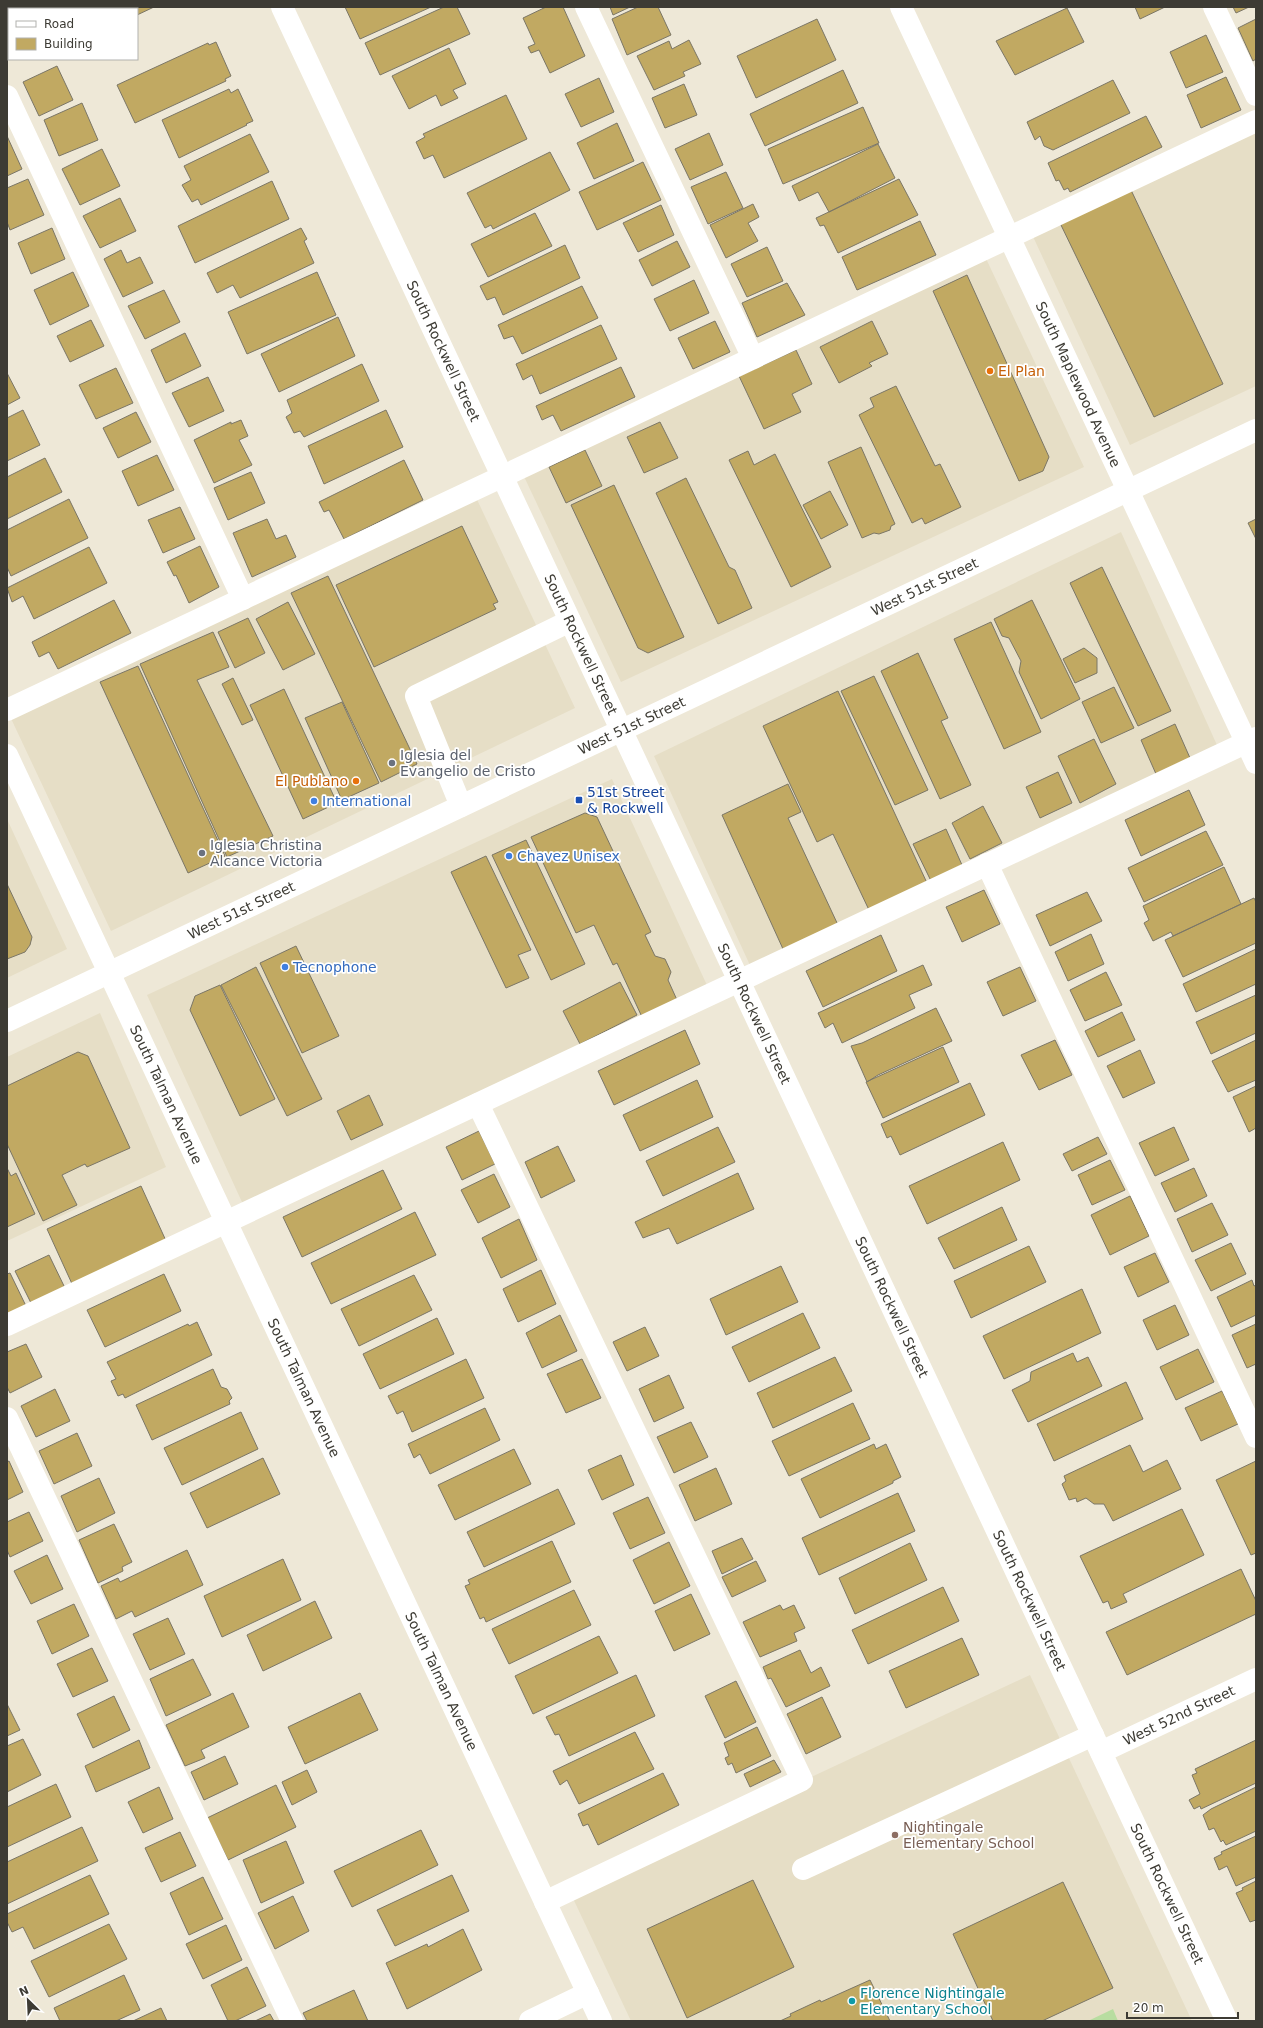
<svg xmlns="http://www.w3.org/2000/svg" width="1263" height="2028" font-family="'DejaVu Sans',sans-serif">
<rect width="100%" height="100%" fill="#eee8d7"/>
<path fill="#e6dec6" d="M1256,121v265l-126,59 -101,-217z
M982,250l102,217 -463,215 -101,-214z
M473,491l102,217 -464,223 -104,-221z
M1121,532l100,222 -467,220 -100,-218z
M612,779l99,215 -464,219 -100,-218z
M7,819l60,130 -60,29z
M100,1013l66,154 -159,74v-184z
M1030,1675l162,346h-561l-62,-131z"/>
<path fill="#b8dda0" d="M1113,2009l5,12h-30z"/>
<path fill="#c1a962" stroke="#7b7666" d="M7,7h18l-5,2h-11v5l-2,1z
M79,7h75l-17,8v-6h-57z
M345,7h86l-71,32z
M444,7h13l13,27 -90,41 -15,-32z
M546,7h17l22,49 -35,17 -11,-23 -8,3 -3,-6 7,-3 -12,-26z
M610,7h20l-17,8z
M638,7h20l13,28 -44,20 -15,-36z
M1135,7h30l-25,12z
M1233,7h16l-13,6z
M1067,8l17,34 -69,33 -19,-34z
M817,19l19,41 -80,38 -19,-42z
M1256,19v40l-3,2 -15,-33z
M9,24v28l-2,-4v-23z
M1206,35l17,37 -37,16 -16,-36z
M689,40l12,24 -18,8 2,4 -31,14 -17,-34 32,-15 3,8z
M216,42l15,34 -6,3 1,2 -91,42 -18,-38 91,-42 1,2z
M449,48l17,36 -13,6 5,8 -17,8 -5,-11 -27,14 -17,-33z
M57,66l16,34 -34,16 -16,-34z
M843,70l15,33 -93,43 -15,-32z
M1226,77l15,33 -40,18 -14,-33z
M599,78l15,34 -33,15 -16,-33z
M1113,80l17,33 -77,37 -9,-4 -4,-10 -5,4 -8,-18z
M684,84l13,31 -32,13 -13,-30z
M229,89l2,4 7,-4 15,32 -7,3 1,1 -68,33 -17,-38z
M506,95l21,44 -83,39 -11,-23 -9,4 -8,-17 9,-5 -2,-3z
M82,103l16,37 -39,16 -15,-36z
M863,107l16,36 -96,41 -15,-35z
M1146,116l16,31 -92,45 -2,-4 -4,2 -5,-10 -3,1 -8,-18z
M617,123l17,38 -40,18 -17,-36z
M709,133l14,32 -33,15 -15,-31z
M250,134l19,38 -68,33 -3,-6 -6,3 -10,-17 9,-5 -7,-14z
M7,136l15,33 -15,7z
M878,144l17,34 -66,34 -11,-20 -19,9 -7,-15z
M102,149l18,37 -40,19 -18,-36z
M550,152l20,38 -77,39 -2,-4 -6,3 -18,-35z
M643,162l18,38 -64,30 -18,-38z
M726,172l17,36 -35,16 -17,-37z
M28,179l16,36 -34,15 -3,-8v-34z
M899,179l19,36 -80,38 -14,-28 -4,1 -4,-8z
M272,181l17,38 -94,44 -17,-37z
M1131,190l92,194 -69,33 -94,-194z
M120,198l16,33 -36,17 -17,-32z
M753,204l6,13 -11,6 10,18 -32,17 -16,-33z
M661,205l13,30 -36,17 -15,-29z
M535,213l17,33 -64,31 -17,-33z
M920,221l16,34 -79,35 -15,-33z
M52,228l13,31 -34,15 -13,-31z
M301,228l6,11 -3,2 10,22 -74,35 -7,-13 -16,8 -10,-20z
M677,241l13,26 -38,19 -13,-26z
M565,245l15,33 -77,37 -8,-18 -8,3 -7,-14z
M767,247l16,34 -36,16 -16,-33z
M121,250l6,13 13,-6 13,26 -30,14 -19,-38z
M73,272l16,34 -39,19 -16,-35z
M317,272l19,43 -89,39 -19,-42z
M967,275l82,182 -6,14 -24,10 -86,-190z
M694,280l15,33 -39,18 -16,-32z
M787,283l18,32 -48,22 -15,-34z
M582,286l16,32 -76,36 -9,-18 -9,3 -6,-14z
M164,290l16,32 -35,17 -17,-33z
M338,317l17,39 -76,36 -18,-38z
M91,320l13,26 -34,16 -13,-26z
M715,321l15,31 -37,17 -15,-31z
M872,321l16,33 -19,9 3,3 -33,17 -19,-36z
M601,325l16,34 -77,35 -8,-19 -9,5 -7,-16z
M185,333l16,33 -35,17 -15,-33z
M796,350l16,34 -20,10 9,18 -37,17 -25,-53z
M362,364l17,37 -75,36 -4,-6 -6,2 -8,-16 6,-4 -5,-13z
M621,367l14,30 -74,34 -8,-16 -11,5 -6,-14z
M116,368l17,35 -37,16 -17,-34z
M7,373l13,25 -13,7z
M208,377l16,34 -35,16 -17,-34z
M896,386l39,80 5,-2 21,43 -36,17 -3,-6 -10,5 -53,-108 15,-8 -4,-9z
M23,410l17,35 -33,16v-43z
M386,410l17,37 -79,37 -16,-38z
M136,412l15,30 -33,16 -15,-30z
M241,420l7,16 -9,4 13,25 -38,18 -20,-43 37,-18v2z
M660,422l18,36 -34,15 -17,-36z
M861,447l34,77 -4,2 -1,4 -11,4 -5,-1 -12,5 -34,-76z
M585,450l17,36 -36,17 -17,-36z
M748,451l6,14 21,-11 56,113 -40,20 -62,-127z
M157,455l17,35 -36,16 -16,-35z
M45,458l17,34 -55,27v-42z
M404,460l19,40 -79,39 -15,-29 -5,2 -5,-10z
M251,472l14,31 -37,17 -14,-32z
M686,478l43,89 6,3 17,38 -34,16 -62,-131z
M614,485l70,152 -36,16 -10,-5 -67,-143z
M830,491l18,34 -27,14 -18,-34z
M69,499l19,39 -77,38 -4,-9v-37z
M180,507l15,32 -32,14 -15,-33z
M267,519l9,20 10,-4 10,22 -44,20 -19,-44z
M1256,519v20l-8,-16z
M462,526l36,76 -5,2 3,5 -122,58 -38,-82z
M200,546l19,41 -30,16 -13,-28 -2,1 -7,-14z
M89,547l18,36 -73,36 -11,-23 -11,6 -5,-14z
M1102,567l69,144 -33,15 -68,-143z
M328,576l89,188 -36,18 -90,-189z
M114,600l17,33 -73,36 -9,-17 -10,5 -7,-15z
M1032,600l48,99 -39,20 -22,-47 2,-11 -12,-23 -7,-2 -8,-17z
M288,602l27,52 -32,16 -27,-51z
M248,618l17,35 -30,15 -17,-36z
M991,622l50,110 -37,17 -50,-110z
M213,632l16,35 -32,13 76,156 -46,21 -87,-193z
M1084,648l13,10v15l-22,10 -12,-24z
M918,653l30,65 -7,3 30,64 -31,14 -59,-128z
M138,666l87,190 -37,17 -88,-191z
M874,676l54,114 -33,15 -54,-114z
M233,678l20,42 -11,5 -20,-41z
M1114,687l20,41 -33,15 -19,-41z
M284,689l53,114 -34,16 -53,-114z
M838,691l89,192 -58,27 -36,-76 -16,8 -54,-116z
M342,702l37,81 -37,17 -37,-82z
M1175,724l15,34 -34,16 -15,-34z
M1094,739l22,45 -36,19 -22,-47z
M1058,772l14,31 -32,15 -14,-31z
M788,784l13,28 -13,6 50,107 -55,24 -61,-134z
M1189,790l16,35 -64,31 -16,-36z
M983,806l19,37 -32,16 -18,-36z
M585,813l12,4 54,115 -6,3 10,21 10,3 6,13 -3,8 9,20 -35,17 -25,-54 -4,2 -19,-40 -18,8 -45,-96z
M946,829l16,36 -31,16 -18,-37z
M1206,831l17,34 -79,37 -16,-34z
M526,840l59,124 -34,16 -59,-125z
M486,856l45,94 -13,5 11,23 -23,10 -55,-116z
M1224,867l17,37 -68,32 -2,-4 -18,9 -9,-18 5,-3 -6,-14z
M7,884l25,53 -2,8 -5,7 -18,7z
M984,890l16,34 -38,18 -16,-35z
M1087,892l15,29 -52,25 -14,-31z
M1254,898l2,4v41l-73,34 -18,-37z
M1091,934l13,30 -36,17 -13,-29z
M881,935l16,36 -74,36 -17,-36z
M296,946l43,90 -37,17 -42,-90z
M1256,949v35l-60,28 -13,-28z
M923,965l9,20 -23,10 6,13 -73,35 -9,-20 -8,5 -7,-15z
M256,967l66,132 -35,17 -66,-131z
M1020,967l16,34 -33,15 -16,-34z
M1106,972l16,33 -37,16 -15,-31z
M620,982l17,33 -57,29 -17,-33z
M220,985l55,114 -35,17 -50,-106 5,-14z
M1256,995v38l-45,21 -15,-32z
M936,1008l16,33 -74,34 -11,7 -16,-36 11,-3z
M1122,1012l13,28 -37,17 -13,-26z
M685,1030l15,34 -86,41 -16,-34z
M1055,1040l17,35 -33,15 -18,-35z
M1256,1040v40l-28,12 -16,-31z
M943,1047l16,35 -76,36 -17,-36z
M1140,1050l15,33 -32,15 -16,-32z
M78,1052l10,4 42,92 -43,19 -2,-3 -23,11 15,30 -34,16 -36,-77v-58z
M697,1080l16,37 -73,34 -17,-36z
M970,1083l15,32 -85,40 -9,-19 -4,2 -6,-14z
M1256,1086v42l-7,4 -16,-35z
M369,1095l14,30 -32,15 -14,-29z
M718,1127l17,35 -72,34 -17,-35z
M1174,1127l15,33 -34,16 -16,-33z
M479,1131l16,33 -33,16 -16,-33z
M1098,1137l9,17 -35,17 -9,-17z
M1003,1142l17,38 -93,44 -18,-38z
M558,1146l17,35 -34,17 -16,-36z
M1110,1160l15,30 -33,15 -14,-30z
M7,1168l4,8 5,-3 19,41 -28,13z
M1194,1168l13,28 -32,16 -14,-29z
M383,1170l19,39 -100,48 -19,-40z
M738,1173l16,36 -77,35 -8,-16 -26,10 -8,-16z
M494,1174l16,33 -32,16 -17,-33z
M141,1186l26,57 -94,43 -26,-57z
M1130,1196l19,40 -39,19 -19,-40z
M1212,1203l16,32 -36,17 -15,-33z
M1002,1207l15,33 -63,29 -16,-31z
M415,1212l21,43 -105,49 -20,-41z
M519,1219l18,41 -36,18 -19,-40z
M1231,1243l15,31 -35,17 -16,-31z
M1029,1246l17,36 -75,36 -17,-37z
M1155,1253l14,29 -31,15 -14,-30z
M49,1255l16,33 -34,15 -16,-32z
M781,1266l17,36 -72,33 -16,-36z
M541,1270l15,34 -38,18 -15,-33z
M10,1273l16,33 -19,10v-42z
M164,1274l17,37 -76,36 -18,-37z
M414,1275l18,35 -73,36 -18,-37z
M1252,1280l2,6 2,-1v30l-25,12 -14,-30z
M1082,1289l19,44 -97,46 -21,-43z
M1175,1305l14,30 -32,15 -14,-30z
M803,1313l17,35 -71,34 -17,-35z
M560,1315l17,36 -35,17 -16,-35z
M437,1318l17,36 -74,35 -17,-35z
M197,1322l15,33 -87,43 -2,-4 -5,2 -7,-15 5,-2 -9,-17 81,-38 1,2z
M1256,1324v40l-9,4 -15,-33z
M645,1327l14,29 -32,15 -14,-29z
M26,1344l16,33 -32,16 -3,-6v-35z
M1198,1349l16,33 -38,18 -16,-33z
M1073,1353l4,9 11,-5 14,29 -74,36 -16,-32 18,-9 1,-9z
M835,1357l17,34 -79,37 -16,-35z
M466,1359l18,39 -72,34 -9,-21 -6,3 -9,-18z
M582,1359l19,39 -35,15 -19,-39z
M213,1369l8,18 6,2 5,9 -3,3 1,3 -78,36 -16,-35z
M669,1375l15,33 -30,14 -15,-33z
M1126,1382l17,37 -89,42 -17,-37z
M55,1389l15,32 -34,16 -15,-31z
M1222,1391l16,33 -37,17 -16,-33z
M853,1403l17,36 -81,37 -17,-35z
M485,1408l15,32 -70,34 -10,-20 -6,4 -6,-14z
M241,1412l17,37 -76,36 -18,-37z
M691,1422l17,35 -34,16 -17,-36z
M77,1433l15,33 -38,18 -15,-33z
M874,1444l2,5 10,-5 15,33 -8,4v2l-73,35 -19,-39z
M1130,1445l13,27 24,-12 14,29 -68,32 -9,-17h-10l-8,-6 -9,4 -1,-4 -7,2 -7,-16 4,-3 -2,-5z
M514,1449l17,35 -76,36 -17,-35z
M621,1455l13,30 -32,15 -14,-30z
M263,1458l17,36 -73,34 -17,-35z
M9,1461l14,31 -16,8v-38z
M1256,1461v92l-5,2 -35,-75z
M716,1468l16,36 -37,17 -16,-36z
M99,1478l16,35 -38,19 -16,-36z
M558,1489l17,35 -91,43 -17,-35z
M898,1493l17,38 -96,44 -17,-37z
M648,1497l17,36 -35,16 -17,-36z
M1182,1509l22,46 -81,39 4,8 -16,7 -3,-8 -5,2 -23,-47z
M29,1512l14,29 -33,16 -3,-7v-28z
M114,1524l18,38 -10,5 1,4 -25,12 -19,-43z
M742,1538l11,21 -31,15 -10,-23z
M552,1541l19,41 -85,40 -2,-5 -4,2 -15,-33 5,-2 -2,-4z
M669,1542l21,44 -36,18 -21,-44z
M910,1543l17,37 -72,34 -16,-36z
M187,1550l16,35 -68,32 -3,-6 -16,8 -15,-33 17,-8 2,4z
M47,1555l16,34 -32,15 -17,-33z
M283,1559l18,41 -79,37 -18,-41z
M756,1561l10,20 -34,16 -10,-20z
M1241,1569l15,32v13l-129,61 -21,-43z
M943,1587l16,34 -91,43 -16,-34z
M574,1590l17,35 -82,39 -17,-35z
M691,1594l19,40 -36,17 -19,-40z
M315,1601l17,37 -69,33 -16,-36z
M74,1604l15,32 -37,18 -15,-33z
M780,1605l3,5 11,-5 11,23 -11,5 3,8 -37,16 -17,-35z
M168,1618l17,36 -35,16 -17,-36z
M599,1636l19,37 -85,41 -18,-38z
M962,1638l17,37 -73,33 -17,-37z
M92,1648l16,33 -35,16 -16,-33z
M800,1650l11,23 10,-6 9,19 -44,21 -15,-29 -3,1 -5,-12z
M193,1659l18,36 -45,21 -16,-37z
M636,1675l19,41 -86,40 -10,-22 -4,1 -9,-18z
M736,1681l20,41 -31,16 -20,-42z
M233,1693l16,34 -48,23 4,8 -20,8 -19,-41z
M360,1693l18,37 -73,34 -17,-37z
M114,1696l16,34 -37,18 -16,-34z
M822,1697l19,40 -35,17 -19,-40z
M7,1704l13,26 -13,6z
M757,1727l14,29 -35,17 -4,-10 -4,2 -3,-7 4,-2 -5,-13z
M635,1732l19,37 -75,35 -12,-24 -7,5 -7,-14z
M23,1739l18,36 -34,17v-46z
M139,1740l11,28 -54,24 -11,-26z
M1256,1740v43l-55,26 -1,-3 -6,3 -5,-9 11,-6 -8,-19 5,-2 -2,-4z
M225,1756l13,28 -34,16 -13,-28z
M774,1760l7,12 -31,15 -6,-13z
M307,1770l10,22 -25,13 -10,-23z
M663,1773l16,32 -81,40 -10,-21 -5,2 -5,-12z
M56,1784l15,33 -64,30v-40z
M276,1785l20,42 -68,33 -21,-42z
M159,1787l14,32 -30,14 -15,-31z
M1256,1787v44l-30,14 -3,-5 -2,2 -7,-14 -5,2 -6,-15 8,-6z
M82,1827l16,34 -91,43v-42z
M421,1830l17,35 -86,42 -18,-36z
M180,1832l16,34 -35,16 -16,-34z
M1256,1836v41l-20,9 -9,-20 -8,4 -5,-12 8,-4 -1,-2z
M286,1841l18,42 -43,20 -18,-43z
M90,1875l19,39 -75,35 -11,-22 -11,5 -5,-10v-8z
M452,1875l17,36 -74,35 -18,-36z
M203,1877l20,42 -34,16 -19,-42z
M753,1880l41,87 -107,51 -40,-89z
M1256,1881v39l-6,2 -14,-29 7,-3 -1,-2z
M1063,1882l50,106 -71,33h-49l-40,-87z
M293,1896l16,35 -34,18 -17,-36z
M109,1924l18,35 -78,38 -18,-36z
M226,1925l16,35 -39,19 -17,-35z
M463,1929l19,41 -75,39 -21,-46 41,-19 1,3z
M247,1967l19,39 -31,15h-7l-17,-36z
M124,1975l16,35 -24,11h-56l-6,-13z
M870,1980l20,41h-110l11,-5 -1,-2 30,-14 1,2z
M354,1990l14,31h-61l-4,-8z
M161,2008l6,13h-34z
M270,2014l4,7h-19z"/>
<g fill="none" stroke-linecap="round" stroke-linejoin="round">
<g stroke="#fff" stroke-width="22">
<path id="s1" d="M282,7l945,2014"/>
<path d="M586,7l167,351"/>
<path id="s2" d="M901,7l355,756"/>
<path d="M1214,7l42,88"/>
<path d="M7,96l236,503"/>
<path d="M7,710l1249,-589"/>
<path id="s3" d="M7,755l594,1266"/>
<path d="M461,806l-45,-110 154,-75"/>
<path d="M987,864l269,573"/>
<path id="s4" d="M7,1021l1249,-591"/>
<path d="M478,1104l324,676 -257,122"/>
<path d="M7,1325l1249,-587"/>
<path d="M7,1418l285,603"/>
<path id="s5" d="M1101,1752l155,-73"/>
<path d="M803,1869l290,-134"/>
<path d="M530,2021l58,-28"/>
</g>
</g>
<g fill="#e8710a" stroke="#fff" stroke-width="1.5">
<circle cx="990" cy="371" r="4"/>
<circle cx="356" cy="781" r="4"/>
</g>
<g fill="#6b7280" stroke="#fff" stroke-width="1.5">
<circle cx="392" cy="763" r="4"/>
<circle cx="202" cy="853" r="4"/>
</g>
<rect fill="#1a4fb4" stroke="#fff" stroke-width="1.5" x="575" y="796" width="8" height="8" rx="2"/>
<g fill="#3f7fe0" stroke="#fff" stroke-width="1.5">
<circle cx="314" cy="801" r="4"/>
<circle cx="509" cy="856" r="4"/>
<circle cx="285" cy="967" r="4"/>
</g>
<circle fill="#8d6e63" stroke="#fff" stroke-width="1.5" cx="895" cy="1835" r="4"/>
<circle fill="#0f9aa8" stroke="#fff" stroke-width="1.5" cx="852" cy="2001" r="4"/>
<g text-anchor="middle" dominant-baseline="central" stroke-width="3.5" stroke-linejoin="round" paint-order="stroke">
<g font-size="14" fill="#3d3b34" stroke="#fff">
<text stroke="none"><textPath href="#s1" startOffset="380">South Rockwell Street</textPath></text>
<text stroke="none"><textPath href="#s2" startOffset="417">South Maplewood Avenue</textPath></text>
<text stroke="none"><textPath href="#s4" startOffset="1015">West 51st Street</textPath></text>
<text stroke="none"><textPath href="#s1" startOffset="704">South Rockwell Street</textPath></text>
<text stroke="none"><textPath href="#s4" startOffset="691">West 51st Street</textPath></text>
<text stroke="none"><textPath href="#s4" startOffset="259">West 51st Street</textPath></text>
<text stroke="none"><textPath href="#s1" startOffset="1112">South Rockwell Street</textPath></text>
<text stroke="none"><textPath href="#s3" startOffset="375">South Talman Avenue</textPath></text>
<text stroke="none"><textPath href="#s1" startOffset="1436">South Rockwell Street</textPath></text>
<text stroke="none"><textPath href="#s3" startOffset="699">South Talman Avenue</textPath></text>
<text stroke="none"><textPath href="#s1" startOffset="1760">South Rockwell Street</textPath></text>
<text stroke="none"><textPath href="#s3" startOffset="1023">South Talman Avenue</textPath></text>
<text stroke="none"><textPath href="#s5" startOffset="86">West 52nd Street</textPath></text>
<text stroke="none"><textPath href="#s1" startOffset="2084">South Rockwell Street</textPath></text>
</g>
<g font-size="14" fill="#c56008" stroke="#fff" text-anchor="start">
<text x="998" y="371">El Plan</text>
<text x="348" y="781" text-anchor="end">El Publano</text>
</g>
<g font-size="14" fill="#5b616d" stroke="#fff" text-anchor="start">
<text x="400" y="755">Iglesia del<tspan x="400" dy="16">Evangelio de Cristo</tspan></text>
<text x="210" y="845">Iglesia Christina<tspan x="210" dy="16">Alcance Victoria</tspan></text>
</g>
<g font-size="14" fill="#164399" stroke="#fff" text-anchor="start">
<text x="587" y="792">51st Street<tspan x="587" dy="16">&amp; Rockwell</tspan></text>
</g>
<g font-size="14" fill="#366cbe" stroke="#fff" text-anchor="start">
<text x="322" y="801">International</text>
<text x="517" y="856">Chavez Unisex</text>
<text x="293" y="967">Tecnophone</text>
</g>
<g font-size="14" fill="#785e54" stroke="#fff" text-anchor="start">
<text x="903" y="1827">Nightingale<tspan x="903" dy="16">Elementary School</tspan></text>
</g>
<g font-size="14" fill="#0d838f" stroke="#fff" text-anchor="start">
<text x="860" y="1993">Florence Nightingale<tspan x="860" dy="16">Elementary School</tspan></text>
</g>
</g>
<rect width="1263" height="2028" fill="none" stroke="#3d3b34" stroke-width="16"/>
<rect x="8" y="8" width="130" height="52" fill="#ffffff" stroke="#b1b1ae"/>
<rect x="16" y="21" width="20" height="6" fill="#ffffff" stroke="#b1b1ae"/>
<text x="44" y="28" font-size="12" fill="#3d3b34">Road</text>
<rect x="16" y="38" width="20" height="12" fill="#c1a962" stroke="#b1b1ae"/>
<text x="44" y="48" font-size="12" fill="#3d3b34">Building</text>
<g transform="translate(28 2000) rotate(336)" stroke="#ffffff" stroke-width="3" paint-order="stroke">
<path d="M0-3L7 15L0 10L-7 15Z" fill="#3d3b34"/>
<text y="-6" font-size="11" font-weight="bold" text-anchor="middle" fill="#3d3b34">N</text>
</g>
<path d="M1127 2012v6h111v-6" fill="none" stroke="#3d3b34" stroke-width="2"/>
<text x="1133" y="2012" font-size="12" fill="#3d3b34" stroke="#ffffff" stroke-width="3" paint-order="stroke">20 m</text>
</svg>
